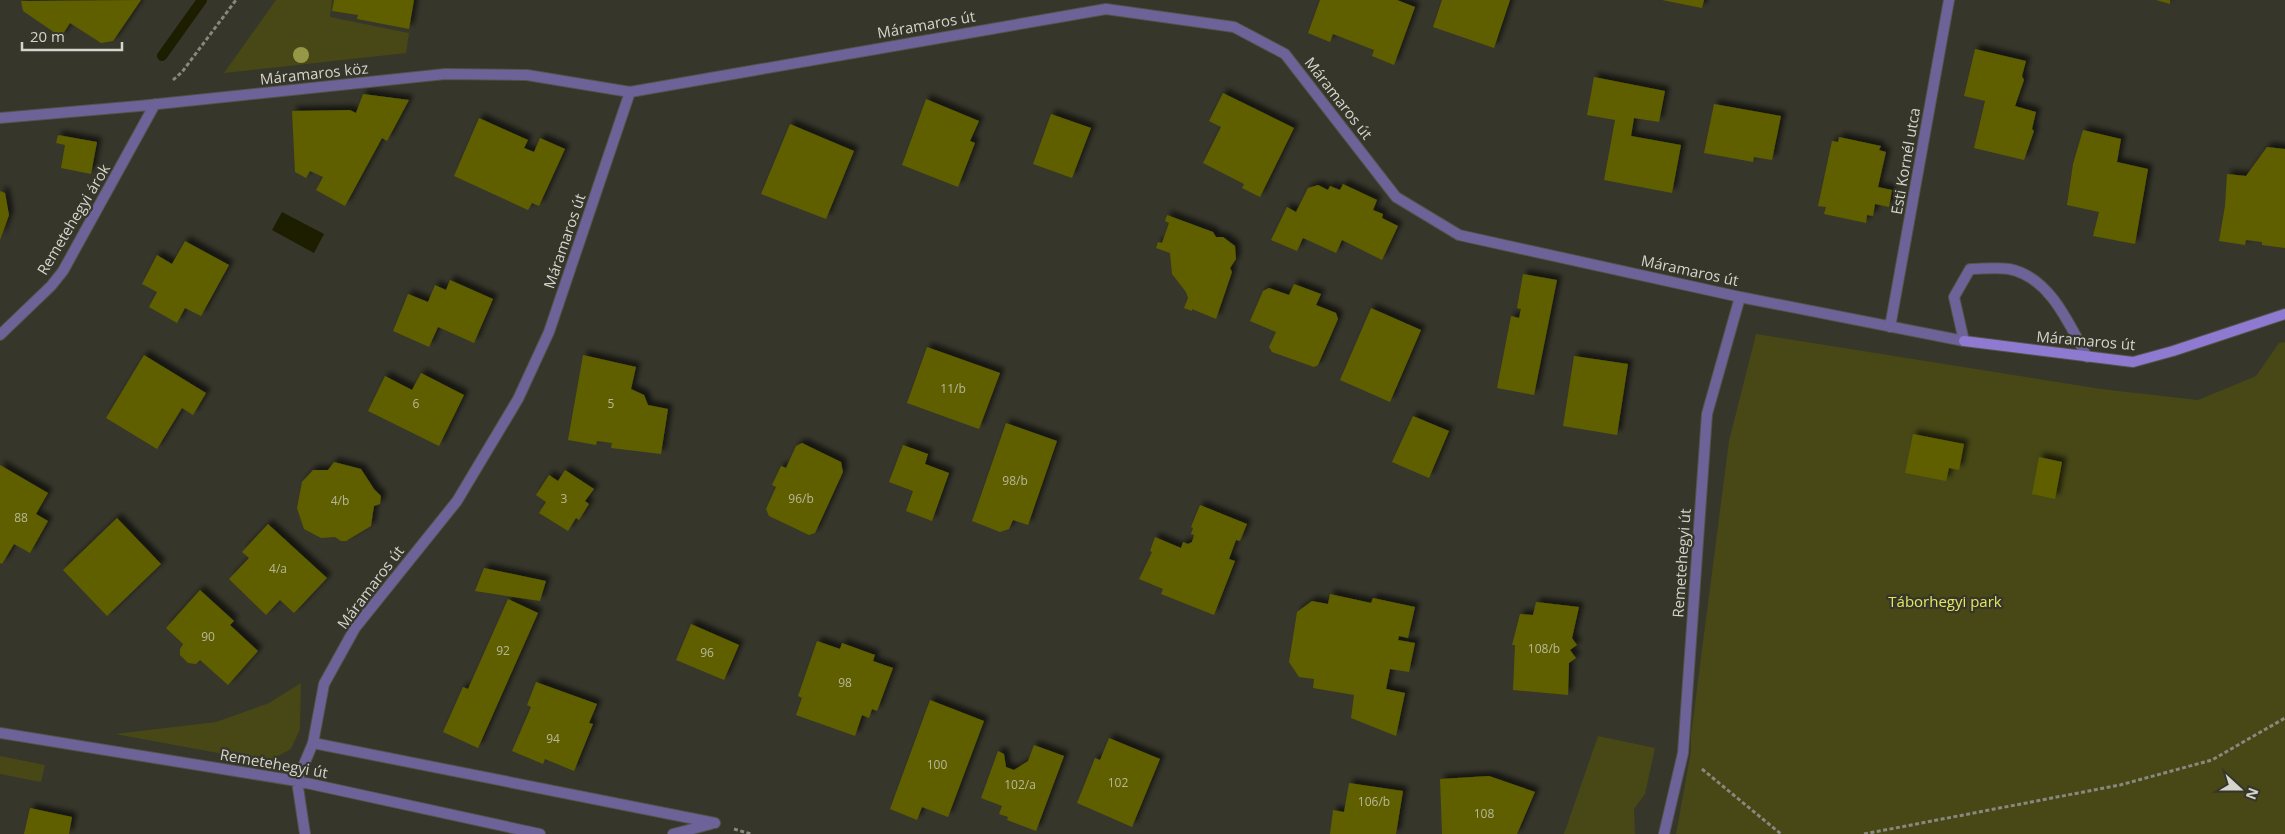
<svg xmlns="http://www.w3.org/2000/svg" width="2285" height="834" font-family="'Open Sans',sans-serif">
<defs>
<filter id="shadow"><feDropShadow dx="4.5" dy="-4.5" stdDeviation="2.5" flood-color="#0009"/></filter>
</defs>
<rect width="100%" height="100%" fill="#36362b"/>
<path fill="#474816" d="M276,0h56l-2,17 79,16 -3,20 -182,20z
M1756,334l345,55 97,11 58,-24 23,-33 6,-1v492h-609l15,-83v-16l38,-294z
M301,683l-1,46 -9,20 -24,13 -152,-28 101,-12 53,-19z
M1598,736l57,12 -10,46 -11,15 1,25h-71z
M0,756l45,9 -4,17 -41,-8z"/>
<path fill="#1d1d00" d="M282,212l42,22 -10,19 -42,-23z"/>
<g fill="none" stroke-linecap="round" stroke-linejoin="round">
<path stroke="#1d1d00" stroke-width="10" d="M162,56l40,-56"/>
</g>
<path fill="#5e5f01" filter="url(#shadow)" d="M141,0l-28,41 -12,2 -31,-20 -9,14 -38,-26 -2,-10z
M334,0h80l-5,29 -52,-10 1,-4 -26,-4z
M1320,0h77l18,7 -21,58 -22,-9 2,-6 -41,-16 -3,8 -22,-9z
M1442,0h68l-16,48 -61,-21z
M1662,0h42l-2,8z
M2156,0h14v4z
M1975,49l51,12 -4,15 2,4 -9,26 21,6 -4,17 2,2 -10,29 -50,-12 11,-47 -21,-5z
M1594,77l71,14 -6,31 -25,-4 -3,18 50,9 -9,48 -68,-13 11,-60 -28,-5z
M1223,93l71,35 -34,69 -18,-9 2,-4 -41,-21 18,-36 -12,-6z
M363,94l46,6 -22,41 -5,-3 -37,68 -29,-16 7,-13 -13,-6 -4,7 -11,-6 -3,-61 58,-1 6,3z
M926,99l53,22 -9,20 5,2 -17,44 -56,-22z
M1714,104l67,12 -9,44 -18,-3 -1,5 -49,-9z
M1051,114l40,14 -19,50 -39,-14z
M479,118l49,22 -4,8 10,4 6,-14 25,11 -26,57 -7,-3 -4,7 -74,-34z
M790,124l64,27 -28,68 -65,-25z
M2083,130l38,9 -4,23 31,7 -13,75 -42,-8 6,-24 -32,-7 6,-41z
M58,135l39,7 -6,32 -30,-6 4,-23 -9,-2z
M1839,137l42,9 -2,4 7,2 -8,35 14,3 -3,17 -14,-3 -2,12 -6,-1 -1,8 -42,-9 2,-7 -8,-1 14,-65 6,1z
M2267,147l18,2v99l-23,-3v-3l-16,-2 -1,5 -26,-4 6,-35 2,-32 19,2z
M1343,184l34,16 -4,10 10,4 -1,4 16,8 -16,34 -40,-20 -6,13 -33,-15 -6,13 -26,-11 16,-33 9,5 12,-24 10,-3 10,5 2,-4 10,4z
M0,191l5,2 4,22 -9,25z
M1167,215l46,17 3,5h7l12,9 1,13 -6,9 2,4 -16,47 -24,-10v2l-8,-3 4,-10 -2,-6 -14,-18 -2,-21 -14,-5 2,-6 4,1 7,-20 -4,-2z
M185,241l44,24 -28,51 -16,-8 -8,15 -28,-16 8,-15 -15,-8 15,-29 15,9z
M1523,274l34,6 -23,115 -37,-7 14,-72 8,2 2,-9 -4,-1z
M450,280l43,19 -19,44 -36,-16 -9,20 -36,-16 15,-37 20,8 7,-17 11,5z
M1294,284l27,10 -5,11 20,8 2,6 -20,46 -4,2 -42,-15 -3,-5 7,-15 -26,-11 13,-30 6,-3 20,7z
M1371,308l50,22 -31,72 -50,-22z
M927,347l73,26 -21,56 -72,-26z
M144,355l62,38 -13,22 -11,-7 -25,41 -51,-31z
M583,355l53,12 -5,22 13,6 4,10 20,4 -7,45 -50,-6 1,-5 -15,-2 -1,4 -28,-5z
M1574,356l54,8 -11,71 -54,-9z
M421,373l43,22 -25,51 -71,-35 17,-35 27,14z
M1413,416l36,15 -20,47 -37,-16z
M1006,423l51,18 -29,84 -15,-5 -4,9 -9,3 -28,-11z
M1913,434l51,10 -5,26 -10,-2 -3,13 -41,-8z
M802,443l39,19 2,10 -28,61 -6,2 -40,-19 -3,-7 10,-22 -4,-2 9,-19 5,2 10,-22z
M903,445l25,9 -3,10 24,9 -17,48 -26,-10 7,-20 -24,-9z
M2039,457l23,5 -7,37 -23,-5z
M334,462l27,7 13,20 7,7 -1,8 -6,2 -3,20 -25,15h-5l-6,-4 -14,1 -17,-9 -7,-21 5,-26 11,-12h15z
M0,465l48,28 -12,21 12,7 -18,32 -16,-9 -12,20 -2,-1z
M565,470l29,19 -9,12 4,3 -10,16 -3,-2 -8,13 -29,-18 7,-11 -10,-7 13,-20 9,6z
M1200,505l47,19 -7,17 -4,-1 -7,19 6,2 -21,54 -53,-21 2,-5 -24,-10 13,-27 -2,-1 5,-14 26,11 2,-6 5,2 4,-2 2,-7 -3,-1 2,-6 -2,-1z
M117,518l44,46 -54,52 -44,-46z
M268,524l59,54 -33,35 -14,-13 -14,15 -37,-36 20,-21 -7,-6z
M484,568l62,13 -6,20 -65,-10z
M200,590l34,31 -4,4 28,26 -30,34 -28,-25 -4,4 -8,-1 -8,-8v-6l3,-5 -17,-16z
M1330,594l41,9 2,-5 42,9 -7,31 -9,-2 -1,4 17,3 -6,29 -19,-3 -4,20 19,4 -9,43 -45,-18 3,-23 -41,-7 1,-9 -15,-2 -10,-15 8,-50 15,-11 16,3z
M508,599l30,14 -60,135 -35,-16 20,-45 5,2z
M1536,602l43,5 -7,31 5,7 -7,5 6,8 -7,5 -1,32 -55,-5 2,-45h-3l8,-31 13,1z
M691,624l48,21 -15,35 -48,-20z
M817,641l23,8 2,-6 33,12 -2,6 20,7 -16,43 -5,-2 -3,9 -7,-3 -7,21 -59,-21 6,-17 -4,-2z
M536,682l61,22 -8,19 4,1 -19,47 -29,-12 -2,5 -31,-13 19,-44 -4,-2z
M930,700l54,21 -36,96 -26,-10 -5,13 -27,-11z
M1109,738l51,21 -28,68 -55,-24 18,-45 5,2z
M1034,745l30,11 -28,75 -29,-11 1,-3 -9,-3 3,-8 -21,-8 17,-47 6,3 2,13 8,3 14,-9z
M1489,776l46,16 -18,42h-75l-2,-55z
M1349,783l54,8 -7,43h-66l3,-24 11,2z
M30,808l42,9 -3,17h-45z"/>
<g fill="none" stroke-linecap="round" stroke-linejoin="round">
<defs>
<path id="lane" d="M1964,341l-10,-44 16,-28c12,0 27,-2 39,0 41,8 60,55 78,88
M313,743l402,80
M673,834l38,-10"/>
<path id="street" d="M0,118l139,-12 306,-32 82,1 103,17 476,-83 128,18 51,27 111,143 63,38 281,62 224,44
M1890,327l59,-327
M0,335l51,-49 12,-15 92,-167
M0,733l297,48 243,53
M305,834l-8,-53 16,-38 11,-59 31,-56 102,-127 61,-102 31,-67 81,-240
M1664,834l19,-81 24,-339 33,-117"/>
<path id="secondary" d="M1964,341l169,21 40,-11 112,-37"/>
</defs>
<use href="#lane" stroke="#535348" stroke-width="12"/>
<use href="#street" stroke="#535348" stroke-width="12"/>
<use href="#secondary" stroke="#535348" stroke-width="12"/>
<path stroke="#88887f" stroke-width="3" stroke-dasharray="4 2.5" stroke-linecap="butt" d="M173,80l9,-8 54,-72
M1702,769l79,65
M734,829l17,5
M1864,834l256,-49 92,-25 73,-42"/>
<use href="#lane" stroke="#6e6399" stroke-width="10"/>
<use href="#street" stroke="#6e6399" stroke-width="10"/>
<use href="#secondary" stroke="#8e7ad1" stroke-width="10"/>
</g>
<circle fill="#969747" cx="301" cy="55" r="8"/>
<g text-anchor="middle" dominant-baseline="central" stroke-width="4.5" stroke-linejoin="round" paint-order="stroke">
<g font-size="12" fill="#b7b89b">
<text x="953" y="388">11/b</text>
<text x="416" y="403">6</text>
<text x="611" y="403">5</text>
<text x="1015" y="480">98/b</text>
<text x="564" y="498">3</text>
<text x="801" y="498">96/b</text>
<text x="340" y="500">4/b</text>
<text x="21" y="517">88</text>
<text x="278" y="568">4/a</text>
<text x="208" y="636">90</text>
<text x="1544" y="648">108/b</text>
<text x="503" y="650">92</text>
<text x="707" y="652">96</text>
<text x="845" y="682">98</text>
<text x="553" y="738">94</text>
<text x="937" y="764">100</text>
<text x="1118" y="782">102</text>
<text x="1020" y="784">102/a</text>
<text x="1374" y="801">106/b</text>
<text x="1484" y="813">108</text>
</g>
<g font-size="15" fill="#d5d5ce" stroke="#36362b">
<text transform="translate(926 24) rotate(-10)">Máramaros út</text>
<text transform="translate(314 73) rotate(-6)">Máramaros köz</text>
<text transform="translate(1339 98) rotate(52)">Máramaros út</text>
<text transform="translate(1905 161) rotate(-80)">Esti Kornél utca</text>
<text transform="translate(73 219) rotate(-59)">Remetehegyi árok</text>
<text transform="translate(564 241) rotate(-71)">Máramaros út</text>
<text transform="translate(1690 270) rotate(12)">Máramaros út</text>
<text transform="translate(2086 340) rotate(5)">Máramaros út</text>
<text transform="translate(1681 563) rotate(-86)">Remetehegyi út</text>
<text transform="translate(370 587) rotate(-53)">Máramaros út</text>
<text transform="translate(274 763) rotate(10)">Remetehegyi út</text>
</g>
<g font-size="15" fill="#e4e75e" stroke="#36362b">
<text x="1945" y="601">Táborhegyi park</text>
</g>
</g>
<g transform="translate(2240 789) rotate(111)" stroke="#36362b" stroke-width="4" paint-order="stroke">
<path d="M0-4L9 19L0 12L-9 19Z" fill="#d5d5ce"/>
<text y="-8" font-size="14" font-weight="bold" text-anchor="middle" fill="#d5d5ce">N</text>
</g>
<path d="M22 42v8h100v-8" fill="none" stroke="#d5d5ce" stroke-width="2.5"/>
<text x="30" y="42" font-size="15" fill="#d5d5ce" stroke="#36362b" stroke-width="4" paint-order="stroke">20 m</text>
</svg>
